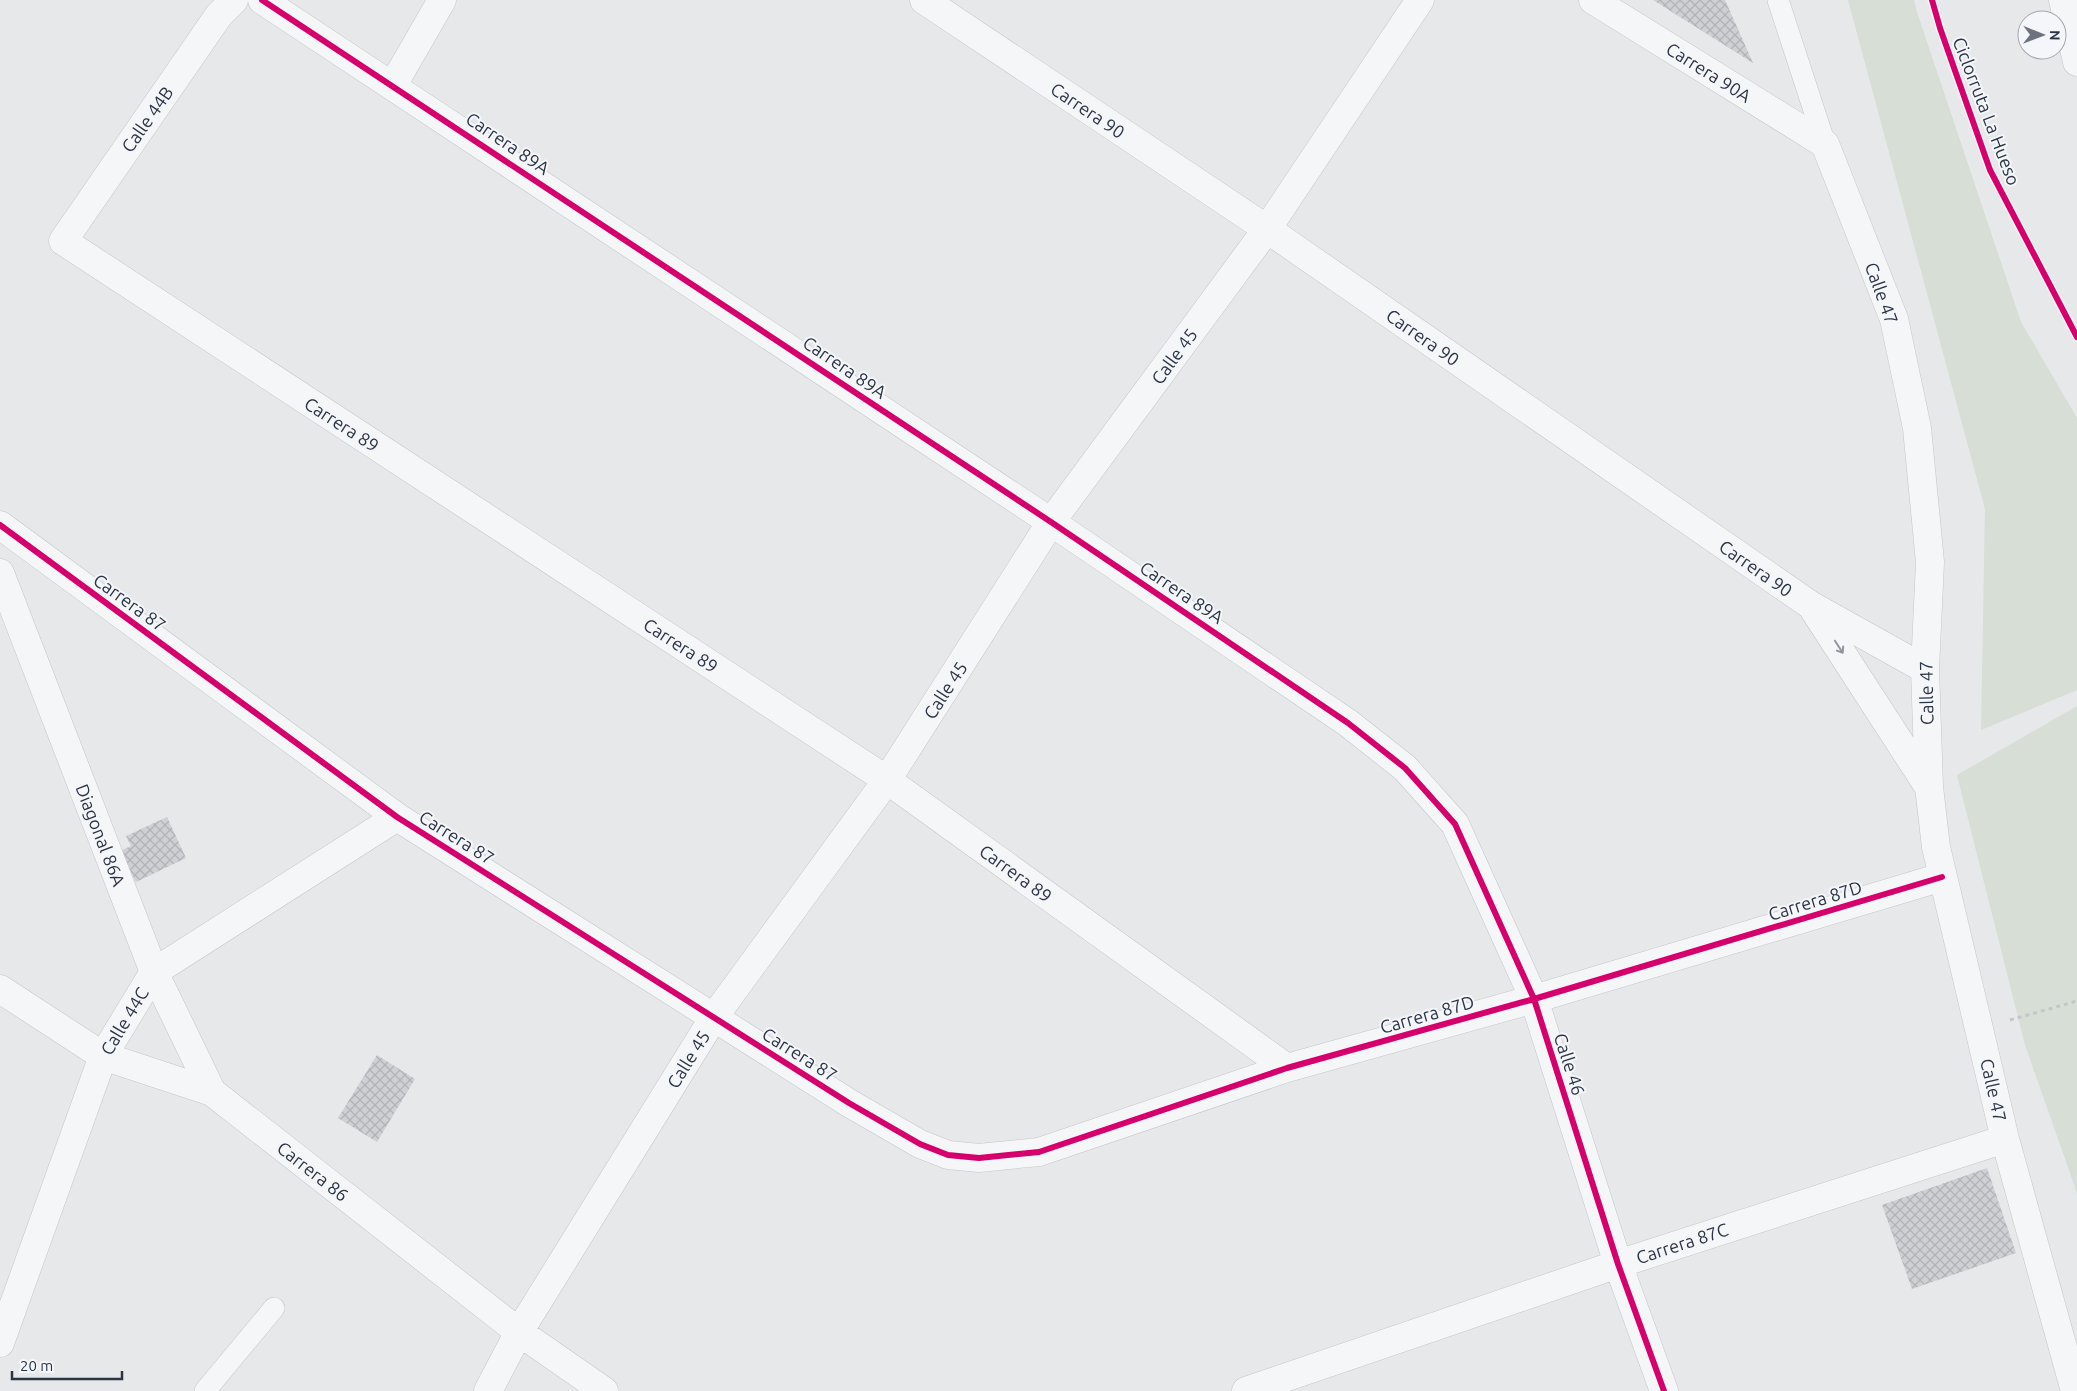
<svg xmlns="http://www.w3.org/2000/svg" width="2077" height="1391" font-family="Ubuntu,sans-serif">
<defs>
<pattern id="building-cross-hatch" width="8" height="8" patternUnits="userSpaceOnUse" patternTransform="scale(1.25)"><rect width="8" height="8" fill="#ced0d3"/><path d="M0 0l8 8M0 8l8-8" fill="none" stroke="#b1b3b6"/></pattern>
</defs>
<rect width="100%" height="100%" fill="#e6e8ea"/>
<path fill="#d6ded6" d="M1848,0h66l3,12 104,310 56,96v272l-96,40 4,-221z
M2077,706v487l-52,-148 -68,-270z"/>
<path fill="url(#building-cross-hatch)" d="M1653,0h72l28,63z
M167,817l19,41 -50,24 -16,-31 11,-5 -5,-10z
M377,1055l38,24 -38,63 -39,-24z
M1987,1168l29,85 -104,36 -30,-84z"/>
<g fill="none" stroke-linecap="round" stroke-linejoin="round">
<defs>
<path id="service" d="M1778,0l47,144
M205,1391l69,-83"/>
<path id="minor" d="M234,0l-15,15 -156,226 824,539 400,288
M262,0l789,522 297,201 57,45 50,56 79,175 84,265 46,127
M924,0l343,229 545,377 113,63
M1593,0l232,144 69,175 23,109 13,134 -5,107 4,118 7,60 69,292 70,252
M2063,0l14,62
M393,85l49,-85
M0,525l397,292 452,286 71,41 28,11 31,3 60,-6 248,-84 247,-69 408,-122
M0,573l154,399 58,120
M1814,610l114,176
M0,989l103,67 109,36 307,240 85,59
M0,1343l103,-287 51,-84 243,-155
M488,1391l31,-59 195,-315 173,-237 164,-258 216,-293 153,-229
M1246,1391l372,-127 387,-125"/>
</defs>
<use href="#service" stroke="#c4c6c8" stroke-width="22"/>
<use href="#minor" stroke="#c4c6c8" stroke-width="29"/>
<path stroke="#c5c6ca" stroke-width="3" stroke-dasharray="4 4" stroke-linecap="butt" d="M2010,1020l67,-19"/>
<use href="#service" stroke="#f5f6f7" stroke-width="21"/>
<use href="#minor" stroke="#f5f6f7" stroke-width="28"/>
<defs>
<path id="cycleway" d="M262,0l789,522 297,201 57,45 50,56 79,175 84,265 46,127
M1932,0l8,28 50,142 87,167
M0,525l397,292 452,286 71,41 28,11 31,3 60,-6 248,-84 247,-69 408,-122"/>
</defs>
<use href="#cycleway" stroke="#f4f6f9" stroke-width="9"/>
<use href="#cycleway" stroke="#d6006c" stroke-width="6"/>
</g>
<defs><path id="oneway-shaft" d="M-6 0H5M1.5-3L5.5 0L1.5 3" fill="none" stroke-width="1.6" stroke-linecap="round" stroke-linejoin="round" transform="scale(1.25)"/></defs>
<use stroke="#90959e" href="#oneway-shaft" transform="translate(1839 647) rotate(57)"/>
<g text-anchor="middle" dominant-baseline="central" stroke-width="4" stroke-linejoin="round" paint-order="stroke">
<g font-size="18" fill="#2b3445" stroke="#f4f6f9">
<text transform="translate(1709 72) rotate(32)">Carrera 90A</text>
<text transform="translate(1088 110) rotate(34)">Carrera 90</text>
<text transform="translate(1987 111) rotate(69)">Ciclorruta La Hueso</text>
<text transform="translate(147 119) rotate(-55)">Calle 44B</text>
<text transform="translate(508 143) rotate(34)">Carrera 89A</text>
<text transform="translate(1882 293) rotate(70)">Calle 47</text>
<text transform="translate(1423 337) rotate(35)">Carrera 90</text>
<text transform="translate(1174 356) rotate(-54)">Calle 45</text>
<text transform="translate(845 367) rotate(34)">Carrera 89A</text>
<text transform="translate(342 424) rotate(33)">Carrera 89</text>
<text transform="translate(1756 568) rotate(35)">Carrera 90</text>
<text transform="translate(1182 592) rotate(34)">Carrera 89A</text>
<text transform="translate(130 602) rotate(36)">Carrera 87</text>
<text transform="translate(681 645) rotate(33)">Carrera 89</text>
<text transform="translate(945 690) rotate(-57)">Calle 45</text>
<text transform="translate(1926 693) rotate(-91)">Calle 47</text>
<text transform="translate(101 835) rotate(69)">Diagonal 86A</text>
<text transform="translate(457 837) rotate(32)">Carrera 87</text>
<text transform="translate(1016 873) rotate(36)">Carrera 89</text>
<text transform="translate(1815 900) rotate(-17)">Carrera 87D</text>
<text transform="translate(1427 1014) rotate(-16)">Carrera 87D</text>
<text transform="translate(124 1021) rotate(-59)">Calle 44C</text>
<text transform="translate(800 1054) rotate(32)">Carrera 87</text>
<text transform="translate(688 1059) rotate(-58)">Calle 45</text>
<text transform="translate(1570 1064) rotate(72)">Calle 46</text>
<text transform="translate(1994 1090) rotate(77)">Calle 47</text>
<text transform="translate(313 1171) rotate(38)">Carrera 86</text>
<text transform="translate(1682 1243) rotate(-18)">Carrera 87C</text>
</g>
</g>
<g transform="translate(2042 35) rotate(91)"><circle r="24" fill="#f4f6f9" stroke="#a4a8b1"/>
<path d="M0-4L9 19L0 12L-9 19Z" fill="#6c737f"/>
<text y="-8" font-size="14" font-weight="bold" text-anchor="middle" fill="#2b3445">N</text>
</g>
<path d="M12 1371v8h110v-8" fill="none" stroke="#2b3445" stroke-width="2.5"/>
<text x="20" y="1371" font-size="15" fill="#2b3445" stroke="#f4f6f9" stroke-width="4" paint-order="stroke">20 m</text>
</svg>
